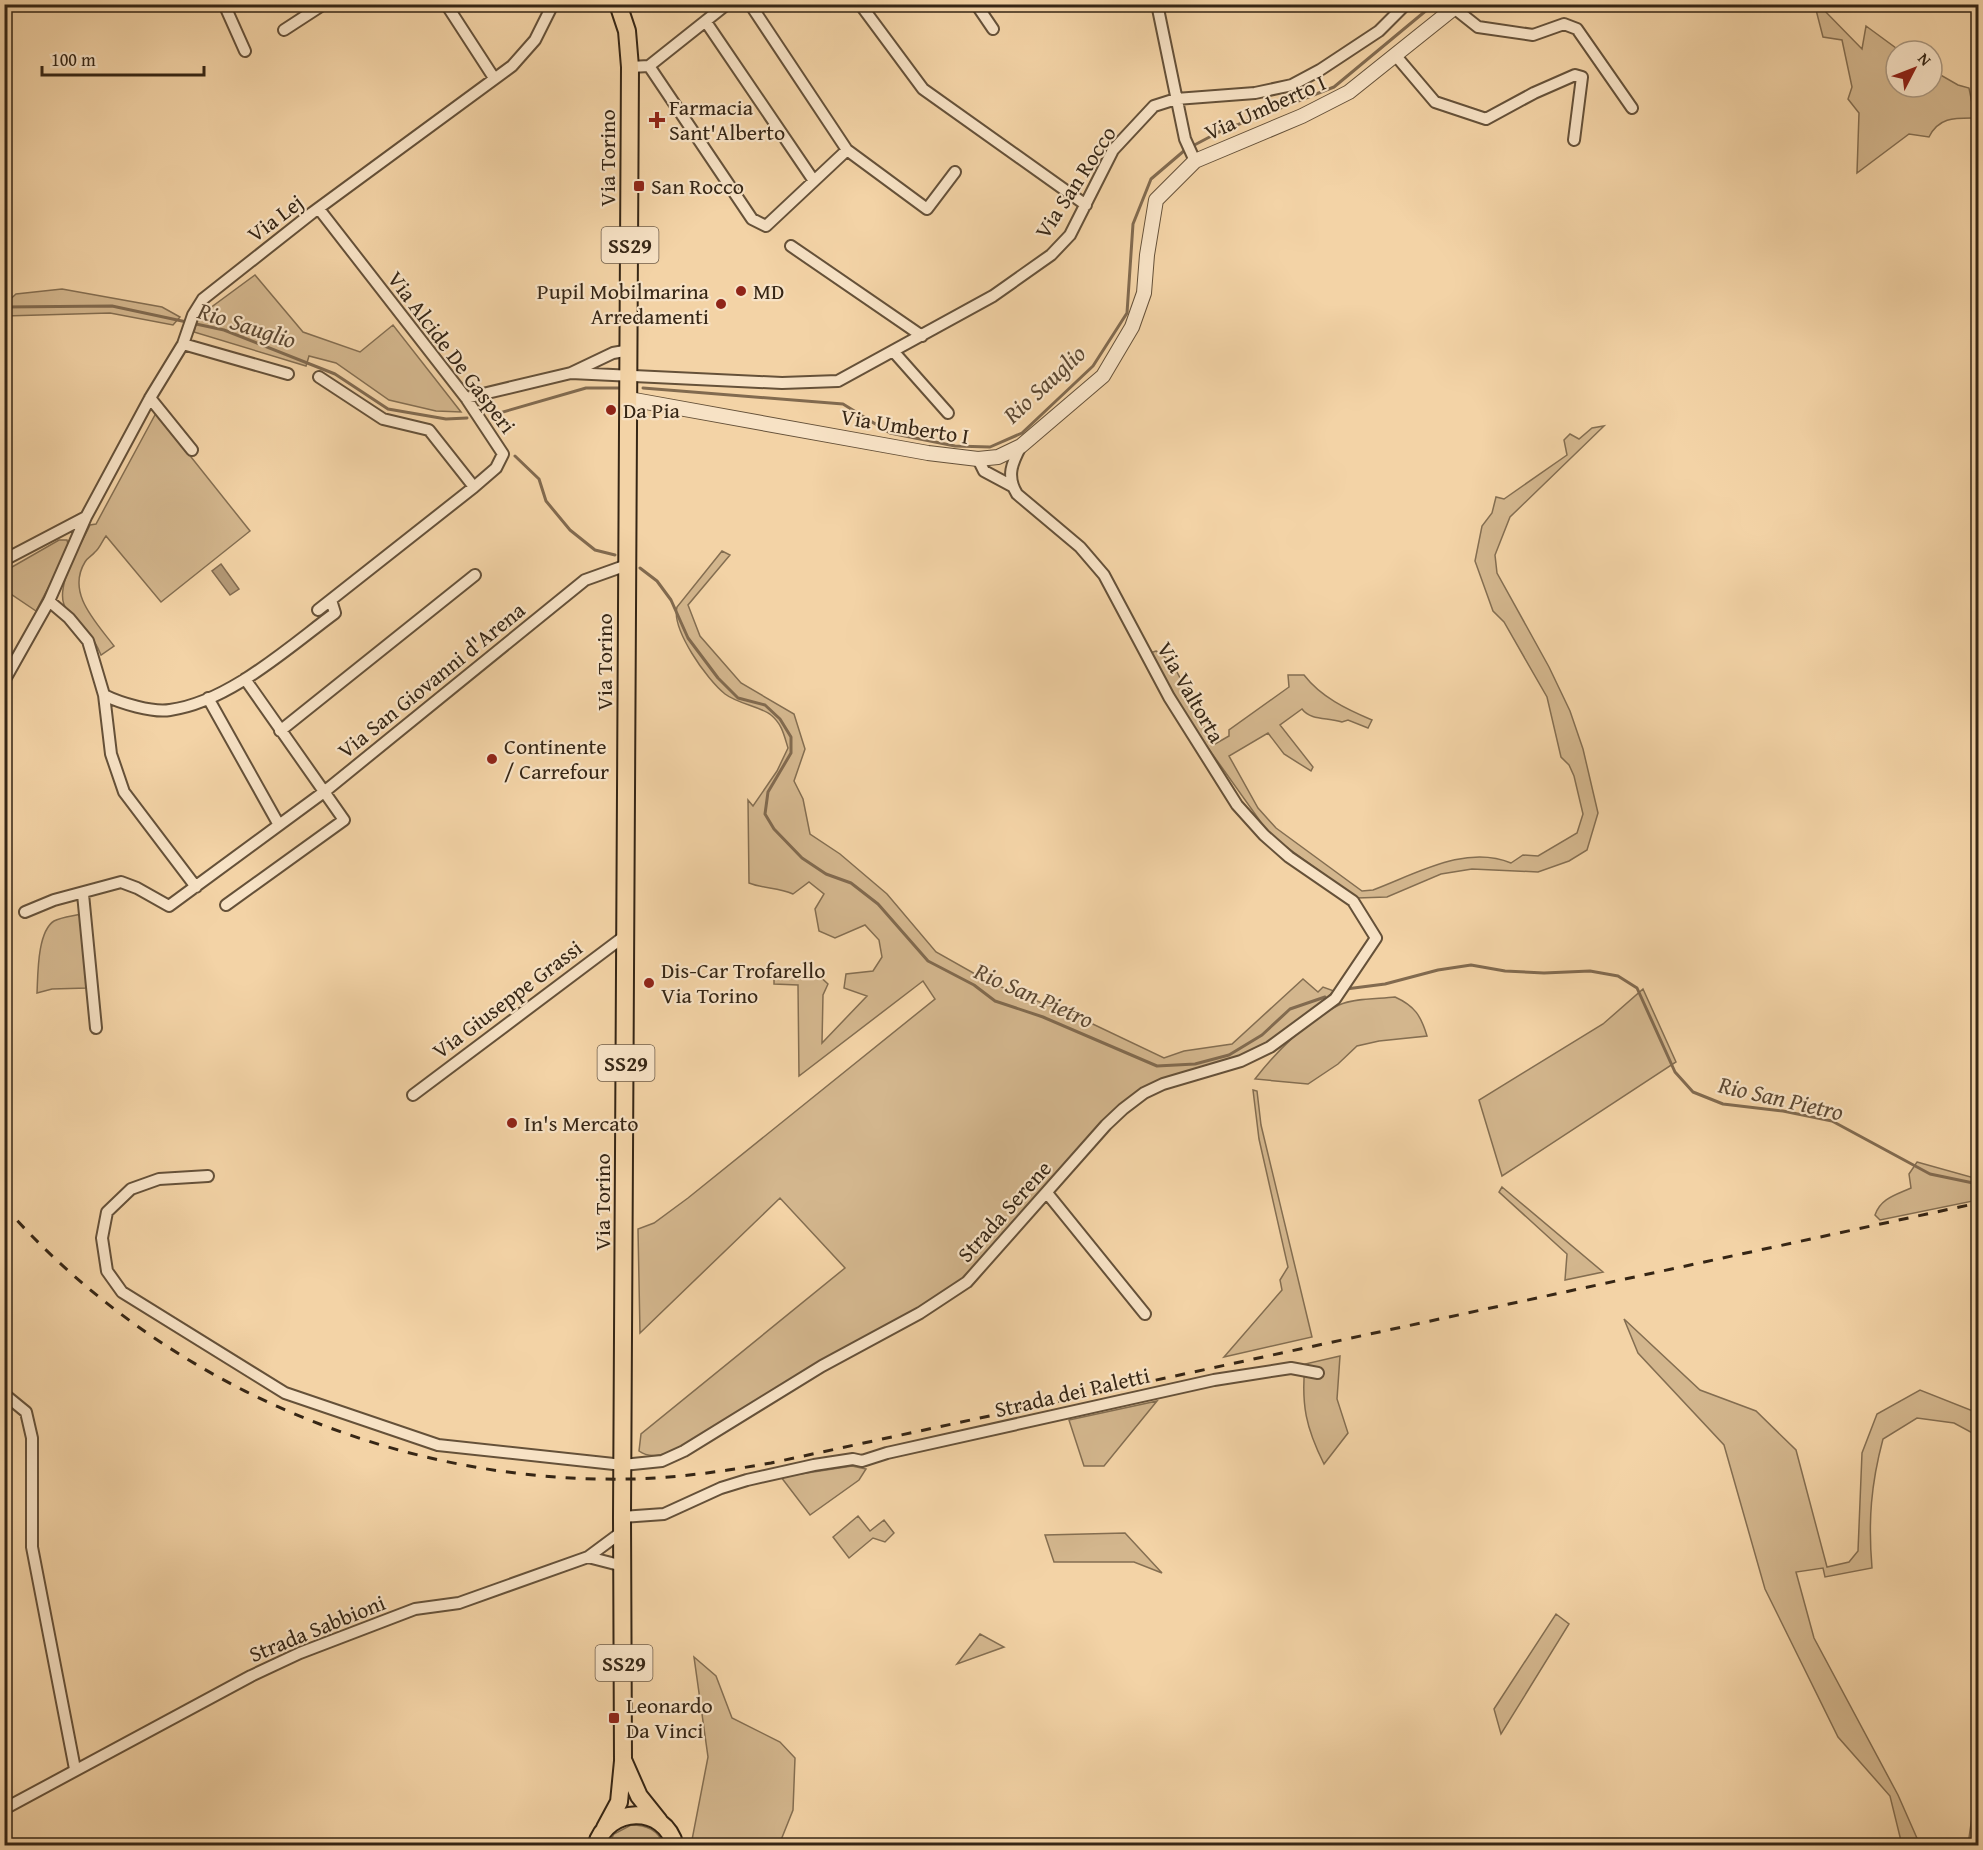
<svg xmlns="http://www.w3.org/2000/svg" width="1983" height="1850" font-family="'Gentium Book Plus',serif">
<rect width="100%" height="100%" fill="#f3d3a6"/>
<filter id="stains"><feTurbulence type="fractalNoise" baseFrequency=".00333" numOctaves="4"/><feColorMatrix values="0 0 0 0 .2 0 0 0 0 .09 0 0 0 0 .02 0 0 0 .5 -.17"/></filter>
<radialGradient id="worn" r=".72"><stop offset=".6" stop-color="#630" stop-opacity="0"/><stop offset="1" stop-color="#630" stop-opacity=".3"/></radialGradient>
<path fill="#d3b68d" stroke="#846e51" stroke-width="1.5" d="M1819,5l43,44 4,-23 34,25h-4v36h36v-17l26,15 11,3 6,30c-20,0 -36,-1 -46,19l-20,-3 -52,39 2,-60 -11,-14 4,-12 -10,-47 -19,-3 -8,-31z
M255,275l48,57 57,20 33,-27 68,87 -25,-1 -47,-11 -53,-37 -27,-7 -3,10 -112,-34 4,-15z
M62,289l100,18 18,10 -7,8 -63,-12 -105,3v-12l11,-10z
M156,413l94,118 -89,71 -55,-66c-4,5 -6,12 -11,16 -3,4 -7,5 -10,10 -19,31 11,60 29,84l-13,9c-9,-21 -17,-28 -33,-44 -18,-18 13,-66 22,-86l6,-1z
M1604,426l-94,91 -15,38 2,18 52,94 21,44 13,38 15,64 -11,37 -18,11 -31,11 -66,-3 -31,5 -54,23 -30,1 -87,-63 -84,-118 -36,-64 6,-2c23,11 29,41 38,63 4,8 14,13 13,23l8,7 14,-8v-6l60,-43 -1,-12h16c17,22 42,34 68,45l-4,8 -20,-8 -6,2c-14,-5 -31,-1 -40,-13l-22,16 33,42 -2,4 -27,-17 -16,-21 -39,23 29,52 18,20 86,63 11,-1c43,-16 93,-46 138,-27l12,-8 15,1 39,-23 6,-19 -9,-38 -5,-11 -8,-8 -14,-60 -43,-75 -11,-11 -18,-50 7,-35 10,-13 4,-16 8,2 63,-44 -3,-15 6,-6 9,5 13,-11z
M59,540h8l2,8 -33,63 -31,-21v-19z
M722,551l8,4 -42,50 12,31 41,47 53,31 11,35 -11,32 9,18 7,35 30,20 47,40 49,58 55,31 87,34 86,41 20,-7 48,-7 71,-65 15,13 5,-5 11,4c-28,28 -67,56 -105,69 -29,10 -59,15 -87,30l-179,190 -21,15 -260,154c-13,4 -31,11 -43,2l2,-17 204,-166 -65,-70 -140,135 -2,-104 16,-6 34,-25 247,-199 -12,-18 -124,95 -1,-91 -24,-1v-14c23,0 36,-4 54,14l-5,11 -1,48 45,-47 -23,-8 2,-14 27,-3 9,-14 -3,-17 -14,-15 -30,13 -16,-7 -4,-22 9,-15 -15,-12 -16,12c-15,-7 -29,-5 -44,-11l-1,-83 5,6 24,-35 11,-23c-4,-13 -6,-24 -17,-33 -9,-8 -33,-11 -46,-21 -18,-14 -54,-65 -48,-87z
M81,914l6,74 -35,1 -15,4c1,-18 0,-61 17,-72 7,-4 19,-5 27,-7z
M1643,989l33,73 -174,114 -23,-76 124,-76z
M1395,997c20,9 26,19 32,39l-48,5 -22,5 -19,18 -30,20 -53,-5c21,-27 53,-60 84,-74 15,-7 40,-6 56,-8z
M1253,1090l4,1 4,34 51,212 -88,20 58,-67 -2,-10 8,-13 -29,-128z
M1917,1162l61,17v21l-98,20 -5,-5c6,-17 21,-20 36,-27l-2,-14z
M1502,1187l101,85 -38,8 2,-26 -68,-62z
M1624,1319l76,71 56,21 40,39 31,117 22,-5 9,-11 4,-98 15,-39 43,-24 58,23v23l-24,-13 -37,-5 -34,21c-12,45 -15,82 -11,129l-47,9 -2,-9 -27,4 18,66 84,157 22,50h-18l-12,-49 -52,-59 -73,-148 -41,-144 -86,-92z
M1340,1356l-3,43 11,34 -24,31c-18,-36 -23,-59 -19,-100z
M1157,1401l-53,65h-20l-15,-46z
M852,1466l14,3 -7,11 -49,35 -29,-38z
M858,1516l12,15 14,-11 10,13 -9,9 -12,-4 -24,20 -16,-21z
M1125,1533l37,40 -28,-11h-80l-9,-27z
M1556,1614l13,10 -68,110 -7,-25z
M980,1634l24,13 -47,17z
M694,1657l22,19 16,42 48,24 15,16 -2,52 -14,35h-88l17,-88z
M1978,1775v70h-10z
M631,1825c16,0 27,5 33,20h-56l6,-11z"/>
<path fill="#b39875" stroke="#816a4f" stroke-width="1.5" d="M221,564l18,25 -9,6 -18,-24z"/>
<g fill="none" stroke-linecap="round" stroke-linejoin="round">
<path stroke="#816a4f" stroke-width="3" d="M4,307l108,-1 112,24 111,44 53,35 58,10 21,-1
M643,388l200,16 47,29 65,13 35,1 32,-14 71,-67 34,-53 6,-89 18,-45 34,-29 34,-18 115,-45 100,-83
M496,414l90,-26h36
M515,456l24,23 7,22 24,29 25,20 20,5
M640,568l17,13 14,19 17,38 30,40 20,20 27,7 15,14 11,18v16l-23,39 -3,22 9,15 28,29 24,16 25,9 27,21 50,57 46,24 21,16 48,16 114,49 38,-2 34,-9 33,-20 28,-26 35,-12
M1346,989l39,-5 53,-14 33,-5 34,6 39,2 46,-2 28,5 19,12 38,84 18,20 30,12 60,7 49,10 98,53 48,10"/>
<defs>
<path id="minor" d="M224,4l21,47
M446,4l48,74
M750,4l97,146
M860,4l63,85 163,116
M976,4l17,25
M1157,4l28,135 10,22
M1454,8l24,19 55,8 31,-11 13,5 55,79
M706,22l108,159
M284,30l40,-26
M1396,56l39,46 51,17 48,-26 41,-18 7,2 -8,63
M649,66l103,153 14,7 81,-76 80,59 28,-37
M630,67l19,-1 78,-62
M791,246l131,90
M183,344l105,30
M893,351l55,62
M571,373l211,10 56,-2 155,-85 58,-41 19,-20 43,-85 41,-44 22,-7 79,-6 37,-8 28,-15 59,-39 27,-27
M319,377l64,42 46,11 45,57
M150,398l42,52
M466,398l105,-25 42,-20 17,-3
M978,459l6,12 28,15
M4,560l82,-43
M49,601l20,17 19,23 16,54 7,59 13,38 72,95
M318,610l156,-123 22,-19 7,-14 -37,-56 -147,-189
M4,681l45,-80 37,-84 64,-119 33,-54 10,-29 10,-16 109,-86 200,-147 23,-26 18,-36
M104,695c16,8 49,18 66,15 59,-8 119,-63 165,-97l-4,-13
M208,698l71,127
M280,731l195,-156
M83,894l13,134
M226,905l118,-85 -99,-141
M25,912l29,-12 67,-18 16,6 32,18 155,-114 261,-212 42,-15
M413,1095l213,-160
M208,1176l-49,3 -28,10 -24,23 -5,26 5,33 15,21 163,101 153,52 185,20 39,-4 22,-10 138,-85 98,-53 47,-31 139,-157 17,-16 21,-16 19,-9 78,-23 29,-14 65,-48 41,-61 -23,-37 -64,-44 -25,-22 -27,-30 -68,-108 -65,-122 -24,-28 -63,-53c-11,-18 -5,-31 4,-48
M1047,1193l98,121
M4,1394l22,18 6,26v109l43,222
M622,1517l42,-3 57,-26 26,-8 67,-15 39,-6 9,2 25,-8 327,-73 77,-12 27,5
M588,1557l35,9
M4,1809l247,-133 49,-23 115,-44 44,-6 129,-46 35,-26"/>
<path id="tertiary" d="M629,399l299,54 50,6 20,-2 23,-11 82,-70 29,-49 12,-34 3,-38 9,-55 39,-39 107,-45 47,-24 110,-88"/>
<path id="primary" d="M624,1762l15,34 20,25
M605,1828l14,-26 4,-41 -1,-244 8,-1450 -3,-36 -9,-27
M596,1846c11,-40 69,-42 79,0"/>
</defs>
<use href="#minor" stroke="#655139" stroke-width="14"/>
<use href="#tertiary" stroke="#655139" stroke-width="16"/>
<use href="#primary" stroke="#362615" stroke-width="20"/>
<use href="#minor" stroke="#f7e2c5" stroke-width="10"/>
<use href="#tertiary" stroke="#f7e2c5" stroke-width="14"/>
<use href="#primary" stroke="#f3d3a6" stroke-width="16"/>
<path stroke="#362615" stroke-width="3" stroke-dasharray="10 10" stroke-linecap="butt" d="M4,1206c157,178 391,278 628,273 46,-1 93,-8 139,-16l1207,-260"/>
</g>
<g fill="#8f2418" stroke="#f7e2c5" stroke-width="2">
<path d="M654 111h6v6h6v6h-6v6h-6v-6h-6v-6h6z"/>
<rect x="633" y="180" width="12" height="12" rx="3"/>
<circle cx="741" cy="291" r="6"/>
<circle cx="721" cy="304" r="6"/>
<circle cx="611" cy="410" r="6"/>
<circle cx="492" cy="759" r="6"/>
<circle cx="649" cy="983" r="6"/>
<circle cx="512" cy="1123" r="6"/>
<rect x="608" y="1712" width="12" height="12" rx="3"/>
</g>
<g text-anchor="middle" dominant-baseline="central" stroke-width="4.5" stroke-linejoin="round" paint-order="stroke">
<g fill="#f7e2c5" stroke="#705e4a" stroke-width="1.5">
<rect x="601.5" y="227" width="57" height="36" rx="4.5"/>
<rect x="597.5" y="1045" width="57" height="36" rx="4.5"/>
<rect x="595.5" y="1645" width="57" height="36" rx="4.5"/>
</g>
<g font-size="21" font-weight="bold" fill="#362615">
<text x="630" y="245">SS29</text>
<text x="626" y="1063">SS29</text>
<text x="624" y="1663">SS29</text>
</g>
<g font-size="22" fill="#362615" stroke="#f7e2c5" text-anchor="start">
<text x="669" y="107">Farmacia<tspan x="669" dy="25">Sant'Alberto</tspan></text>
<text x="651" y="186">San Rocco</text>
<text x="709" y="291" text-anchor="end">Pupil Mobilmarina<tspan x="709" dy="25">Arredamenti</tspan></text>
<text x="753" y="291">MD</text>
<text x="623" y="410">Da Pia</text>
<text x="504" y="746">Continente<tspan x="504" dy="25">/ Carrefour</tspan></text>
<text x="661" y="970">Dis-Car Trofarello<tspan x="661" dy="25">Via Torino</tspan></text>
<text x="524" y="1123">In's Mercato</text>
<text x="626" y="1705">Leonardo<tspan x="626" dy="25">Da Vinci</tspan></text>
</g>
<g font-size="22" fill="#362615" stroke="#f7e2c5">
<text transform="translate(1265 107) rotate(-24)">Via Umberto I</text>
<text transform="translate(607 158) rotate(-90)">Via Torino</text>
<text transform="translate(1075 182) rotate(-57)">Via San Rocco</text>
<text transform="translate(275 218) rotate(-37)">Via Lej</text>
<text transform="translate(452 352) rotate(53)">Via Alcide De Gasperi</text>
<text transform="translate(905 426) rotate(9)">Via Umberto I</text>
<text transform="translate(604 662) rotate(-90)">Via Torino</text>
<text transform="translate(431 680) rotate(-39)">Via San Giovanni d'Arena</text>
<text transform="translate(1191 692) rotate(60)">Via Valtorta</text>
<text transform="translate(507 999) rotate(-37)">Via Giuseppe Grassi</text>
<text transform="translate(602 1202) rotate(-90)">Via Torino</text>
<text transform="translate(1004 1211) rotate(-48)">Strada Serene</text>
<text transform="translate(1072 1392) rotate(-13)">Strada dei Paletti</text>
<text transform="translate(317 1628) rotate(-22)">Strada Sabbioni</text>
</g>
<g font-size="24" font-style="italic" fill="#5c4832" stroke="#f7e2c5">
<text transform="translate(247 325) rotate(18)">Rio Sauglio</text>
<text transform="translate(1044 384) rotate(-43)">Rio Sauglio</text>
<text transform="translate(1034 995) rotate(24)">Rio San Pietro</text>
<text transform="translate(1781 1098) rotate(13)">Rio San Pietro</text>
</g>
</g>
<rect width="1983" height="1850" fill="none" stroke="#f3d3a6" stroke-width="24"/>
<rect x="6" y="6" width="1971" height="1838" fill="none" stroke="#362615" stroke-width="3"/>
<rect x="12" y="12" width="1959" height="1826" fill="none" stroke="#362615" stroke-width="1.5"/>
<g transform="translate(1914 69) rotate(48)"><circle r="28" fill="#f7e2c5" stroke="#aa977f" stroke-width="1.5"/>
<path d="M0-4.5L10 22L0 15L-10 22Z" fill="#8f2418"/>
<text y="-9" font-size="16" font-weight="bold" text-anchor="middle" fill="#362615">N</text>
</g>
<path d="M42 66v9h162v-9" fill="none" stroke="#362615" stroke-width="3"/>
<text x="51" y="66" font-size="18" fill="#362615" stroke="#f7e2c5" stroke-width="4.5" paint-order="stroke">100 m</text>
<rect width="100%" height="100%" filter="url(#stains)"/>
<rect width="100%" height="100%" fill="url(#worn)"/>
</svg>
